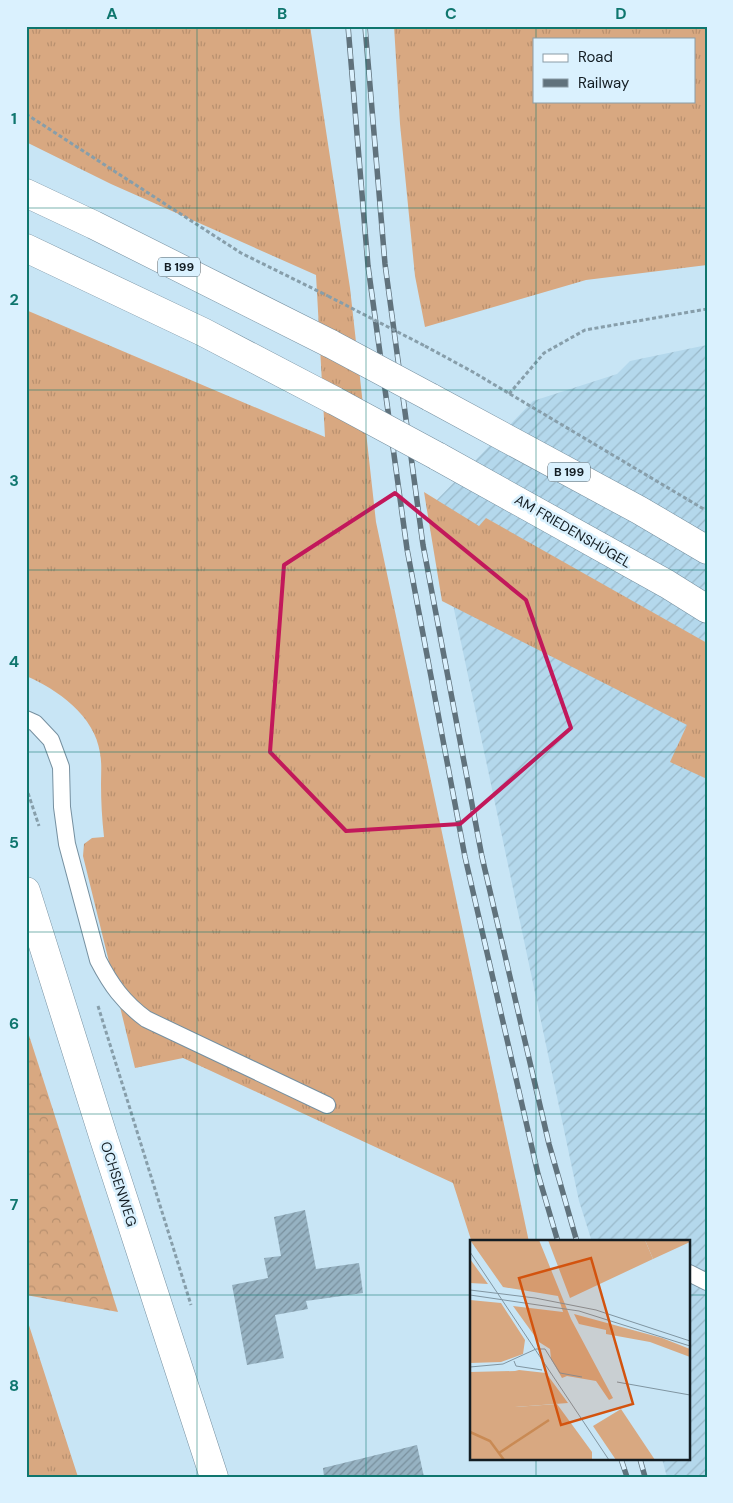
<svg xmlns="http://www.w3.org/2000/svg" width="733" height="1503" font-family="'DM Sans',sans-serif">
<defs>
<pattern id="industrial-furrows" width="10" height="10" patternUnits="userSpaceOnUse" patternTransform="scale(1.25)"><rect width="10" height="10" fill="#b4d8ec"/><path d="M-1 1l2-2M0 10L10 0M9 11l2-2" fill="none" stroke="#9ab9ca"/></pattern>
<pattern id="grass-tufts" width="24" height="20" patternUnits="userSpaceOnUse" patternTransform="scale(1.25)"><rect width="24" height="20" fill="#d8a881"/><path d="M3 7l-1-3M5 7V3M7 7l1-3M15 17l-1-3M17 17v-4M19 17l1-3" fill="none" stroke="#b8906f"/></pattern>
<pattern id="forest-crowns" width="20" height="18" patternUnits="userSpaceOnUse" patternTransform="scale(1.25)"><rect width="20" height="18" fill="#d8a881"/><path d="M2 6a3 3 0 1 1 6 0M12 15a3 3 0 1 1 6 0" fill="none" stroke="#b8906f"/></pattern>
<pattern id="building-hatch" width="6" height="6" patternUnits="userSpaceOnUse" patternTransform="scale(1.25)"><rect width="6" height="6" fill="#96b2c2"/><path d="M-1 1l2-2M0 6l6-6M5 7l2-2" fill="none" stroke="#79909d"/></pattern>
</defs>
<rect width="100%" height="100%" fill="#c8e5f5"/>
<path fill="url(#industrial-furrows)" d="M707,345v1132h-40l-5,-18h27v-217h-97l-13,-41 -147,-696 101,-104 84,-27 13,-13z"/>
<path fill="url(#grass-tufts)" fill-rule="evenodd" d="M26,26h284l40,262 26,234 153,720 -57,1 -19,-60 -270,-125 -48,10 -52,-212 1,-12 8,-6 12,-1c-2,-18 -3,-35 -3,-53 0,-10 1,-21 -1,-31 -5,-37 -43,-64 -74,-77v-366l299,127 -9,-162 -205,-91 -85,-42z
M394,26h313v239l-121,15 -161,47 -10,-51 -15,-152zM534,39h160v62h-160z
M424,492l55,34 7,-8 221,125v136l-37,-17 17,-37 -245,-124z
M26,1316l52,161h-52z"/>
<path fill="url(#forest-crowns)" d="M26,1026l92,286 -92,-17z"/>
<path fill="url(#building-hatch)" d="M305,1210l11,59 43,-6 4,30 -57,8 2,8 -33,6 9,43 -37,7 -15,-80 36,-7 -4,-20 17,-2 -7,-39z
M417,1445l7,32h-100l-1,-9z"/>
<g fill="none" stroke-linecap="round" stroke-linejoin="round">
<defs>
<path id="lane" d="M26,719l9,4 16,17 10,27 1,40 5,37 31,116c13,25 25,42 48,59l181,86
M689,1273l18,9"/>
<path id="secondary" d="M26,891l78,248 110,338"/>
<path id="highway" d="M26,193l68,32 237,119
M26,248l177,84 132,69
M430,397l209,113 68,40
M437,456l230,128 40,25"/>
</defs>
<use href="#lane" stroke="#7690a0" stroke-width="18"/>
<use href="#secondary" stroke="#7690a0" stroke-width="29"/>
<use href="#highway" stroke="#7690a0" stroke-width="29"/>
<path stroke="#879eaa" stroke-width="3" stroke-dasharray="4 2.5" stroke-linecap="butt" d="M26,114l215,139 87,43
M425,346l48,26 234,139
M509,394l35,-41 41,-23 122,-21
M26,787l13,39
M98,1006l93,299"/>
<use href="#lane" stroke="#fff" stroke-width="16"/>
<use href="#secondary" stroke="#fff" stroke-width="28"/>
<use href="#highway" stroke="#fff" stroke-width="28"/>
<defs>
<path id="rail" d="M348,26l20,240 39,283 58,308 73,317 20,68
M365,26l20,238 38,281 59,312 67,287 28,98
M621,1459l6,18
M640,1459l5,18"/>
</defs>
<use href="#rail" stroke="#60727c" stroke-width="5.5"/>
<use href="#rail" stroke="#daf1fe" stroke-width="4" stroke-dasharray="11" stroke-linecap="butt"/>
<defs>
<path id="highway-bridge" d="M331,344l99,53
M335,401l102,55"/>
</defs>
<use href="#highway-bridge" stroke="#7690a0" stroke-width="29" stroke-linecap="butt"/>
<path stroke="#879eaa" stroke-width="3" stroke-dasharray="4 2.5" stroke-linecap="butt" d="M328,296l97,50"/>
<use href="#highway-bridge" stroke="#fff" stroke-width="28"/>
</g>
<path fill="none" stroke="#c2185b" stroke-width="4" stroke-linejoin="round" d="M395,493l131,107 45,128 -111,96 -114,7 -76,-79 14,-187z"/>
<path fill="none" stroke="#0f766e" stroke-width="1" stroke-opacity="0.55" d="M197,26v1451M366,26v1451M536,26v13M536,101v1141M26,208h681M26,390h681M26,570h681M26,752h681M26,932h681M26,1114h681M26,1295h446M689,1295h18M536,1459v18"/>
<g text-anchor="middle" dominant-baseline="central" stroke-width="5" stroke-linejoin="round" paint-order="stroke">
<g fill="#daf1fe" stroke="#4f5d65" stroke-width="1">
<rect x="158" y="257.5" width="42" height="19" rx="4"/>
<rect x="548" y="462.5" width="42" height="19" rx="4"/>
</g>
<g font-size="12" font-weight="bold" fill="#131d23">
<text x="179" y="267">B 199</text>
<text x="569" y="472">B 199</text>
</g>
<g font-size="14" fill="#131d23" stroke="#daf1fe">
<text transform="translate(573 531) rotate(30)">AM FRIEDENSHÜGEL</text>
<text transform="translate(119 1184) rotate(72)">OCHSENWEG</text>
</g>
</g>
<g transform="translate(470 1240)">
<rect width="220" height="220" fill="#c8e5f5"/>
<path d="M0,0h69l32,79 42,79 -4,2 -13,-19 -29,-5 -5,2 -11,-19 -1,-10 -11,-7 -26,-36 50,6 -5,-16 -55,-9zM78,0h97l8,19 -83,39zM0,60l31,3 24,37 -2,14 -22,8 -31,1zM104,74l88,24 28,11v8l-40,-15 -44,-8v-4l-27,-6zM45,131v36l42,-3 35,48v8h-122v-88z" fill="#d8a881"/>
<path d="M175,0h45v2l-37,17zM0,19l18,25 -18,-1zM49,130l27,3 22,30 -53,4v-36zM151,169l34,51h-39l-23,-34z" fill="#d8a881"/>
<path fill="none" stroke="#c98a54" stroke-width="2.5" d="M0,192l20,9 14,19M29,213l50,-33"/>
<path fill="none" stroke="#8095a1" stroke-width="1" d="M0,12l139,208M0,50l65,8 61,12 94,31M0,55l109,16 111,35M66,109h9l15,24 22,4M44,121l2,5 26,4M0,127l33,-3 33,-15M147,142l73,13"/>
<path fill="#d3530e" fill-opacity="0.15" stroke="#d3530e" stroke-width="2.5" d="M121,18l42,146 -72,21 -42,-147z"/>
<rect width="220" height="220" fill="none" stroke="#131d23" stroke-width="2.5"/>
</g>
<rect width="733" height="1503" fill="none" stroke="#daf1fe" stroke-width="55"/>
<rect x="533" y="38" width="162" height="65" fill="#daf1fe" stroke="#8a9ca6"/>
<rect x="543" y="54" width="25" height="8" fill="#ffffff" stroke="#8a9ca6"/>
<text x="578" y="62" font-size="15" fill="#131d23">Road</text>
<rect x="543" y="79" width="25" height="8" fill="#60727c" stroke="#8a9ca6"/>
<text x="578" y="88" font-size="15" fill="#131d23">Railway</text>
<rect x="28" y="28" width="678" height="1448" fill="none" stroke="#0f766e" stroke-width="2"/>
<g font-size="16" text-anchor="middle" font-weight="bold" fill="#0f766e">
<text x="112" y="19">A</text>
<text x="282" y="19">B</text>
<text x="451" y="19">C</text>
<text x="621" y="19">D</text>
<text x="14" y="124">1</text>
<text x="14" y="305">2</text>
<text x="14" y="486">3</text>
<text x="14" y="667">4</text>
<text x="14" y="848">5</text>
<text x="14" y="1029">6</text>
<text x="14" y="1210">7</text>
<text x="14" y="1391">8</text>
</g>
</svg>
